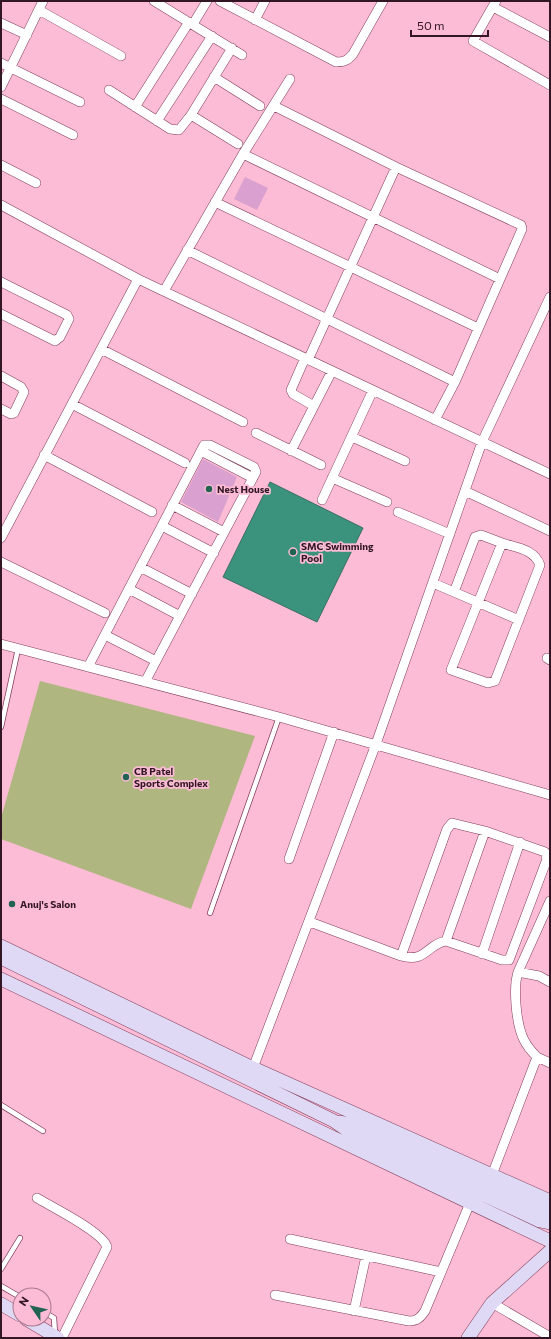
<svg xmlns="http://www.w3.org/2000/svg" width="551" height="1339" font-family="Commissioner,sans-serif">
<rect width="100%" height="100%" fill="#fcbcd5"/>
<path fill="#b0b680" d="M40,681l215,55 -64,173 -190,-70v-21z"/>
<path fill="#3b937d" stroke="#396e62" d="M270,482l93,46 -46,94 -94,-45z"/>
<path fill="#daa0cf" d="M245,177l23,11 -11,22 -23,-11z
M203,459l34,18 -19,45 -37,-20z"/>
<g fill="none" stroke-linecap="round" stroke-linejoin="round">
<defs>
<path id="lane" d="M1,727l17,-78
M210,913l69,-196
M1,1105l42,26
M1,1269l19,-31
M1,1286l19,11
M44,1312l10,6 1,16"/>
<path id="street" d="M154,1l88,54
M220,1l116,61c9,0 12,-2 17,-8l30,-53
M496,1l-23,40 77,44
M493,7l57,30
M39,10l82,46
M255,20l10,-19
M1,23l26,12
M193,24l14,-23
M1,63l79,39
M214,77l46,29
M1,87l42,-86
M109,90l61,39 9,1 12,-15 41,-67
M1,99l72,36
M274,106l122,61 125,58 1,4 -67,153 -20,38
M135,107l54,-85
M191,115l47,29
M157,121l55,-85
M243,154l257,125
M1,165l35,18
M215,202l263,126
M1,205l137,74 412,195
M187,250l268,132
M1,282l66,33 2,4 -9,18 -5,4 -54,-27
M164,291l79,-137 47,-75
M101,349l142,73
M305,358l-14,32 2,4 21,12
M308,360l88,-193
M1,376l20,11 3,5 -10,21 -3,1 -10,-5
M72,404l113,59
M256,433l65,32
M352,437l53,24
M201,451l52,27
M291,451l41,-80
M44,455l108,57
M332,478l55,24
M465,491l85,40
M322,500l51,-110
M172,505l52,27
M398,512l52,22
M162,526l52,27
M1,538l137,-259
M502,543c15,5 32,6 38,22l-45,116 -7,2 -37,-13z
M1,562l104,51
M140,567l52,27
M433,583l86,37
M129,589l51,27
M454,592l21,-55 6,-2 21,8
M105,635l51,26
M1,644l278,73 271,78
M547,658l3,2
M88,667l116,-222h6l44,22 2,5 -111,210
M289,859l45,-127
M309,922h1l91,34c25,7 26,-12 45,-15l56,19h7l38,-101 -2,-7 -60,-21 -33,-8 -5,6 -46,127
M446,941l39,-110
M482,954l38,-112
M518,972l21,4 11,6
M537,1057c-5,-5 -10,-11 -13,-17 -8,-16 -11,-52 -6,-68l32,-71
M253,1068l123,-324 106,-302 68,-145
M492,1175l45,-118 13,6
M37,1198c15,9 66,34 70,49l-45,91
M290,1239l151,33
M275,1295l134,26c8,0 11,-3 16,-10l45,-108
M492,1303l58,34
M354,1311l12,-55"/>
<path id="secondary" d="M1,946l252,122 297,133
M1,958l333,163 20,14 186,86 10,2
M1,979l549,262
M340,1122l16,4 191,85 3,3
M1,1304l19,11
M26,1319l32,19
M468,1338l24,-35 58,-52"/>
</defs>
<use href="#lane" stroke="#823e5c" stroke-width="6"/>
<use href="#street" stroke="#823e5c" stroke-width="10"/>
<use href="#secondary" stroke="#823e5c" stroke-width="14"/>
<use href="#lane" stroke="#fff" stroke-width="4.5"/>
<use href="#street" stroke="#fff" stroke-width="9"/>
<use href="#secondary" stroke="#e0d9f5" stroke-width="13"/>
</g>
<g fill="#206352" stroke="#fcbcd5" stroke-width="1.5">
<circle cx="209" cy="489" r="4"/>
<circle cx="293" cy="552" r="4"/>
<circle cx="126" cy="777" r="4"/>
<circle cx="12" cy="904" r="4"/>
</g>
<g text-anchor="middle" dominant-baseline="central" stroke-width="3.5" stroke-linejoin="round" paint-order="stroke">
<g font-size="10" font-weight="bold" fill="#331623" stroke="#fcbcd5" text-anchor="start">
<text x="217" y="489">Nest House</text>
<text x="301" y="546">SMC Swimming<tspan x="301" dy="12">Pool</tspan></text>
<text x="134" y="771">CB Patel<tspan x="134" dy="12">Sports Complex</tspan></text>
<text x="20" y="904">Anuj's Salon</text>
</g>
</g>
<rect width="551" height="1339" fill="none" stroke="#331623" stroke-width="4"/>
<g transform="translate(32 1307) rotate(304)"><circle r="19" fill="#fcbcd5" stroke="#ac7a8e"/>
<path d="M0-3L7 15L0 10L-7 15Z" fill="#206352"/>
<text y="-6" font-size="11" font-weight="bold" text-anchor="middle" fill="#331623">N</text>
</g>
<path d="M411 30v6h77v-6" fill="none" stroke="#331623" stroke-width="2"/>
<text x="417" y="30" font-size="12" fill="#331623" stroke="#fcbcd5" stroke-width="3" paint-order="stroke">50 m</text>
</svg>
